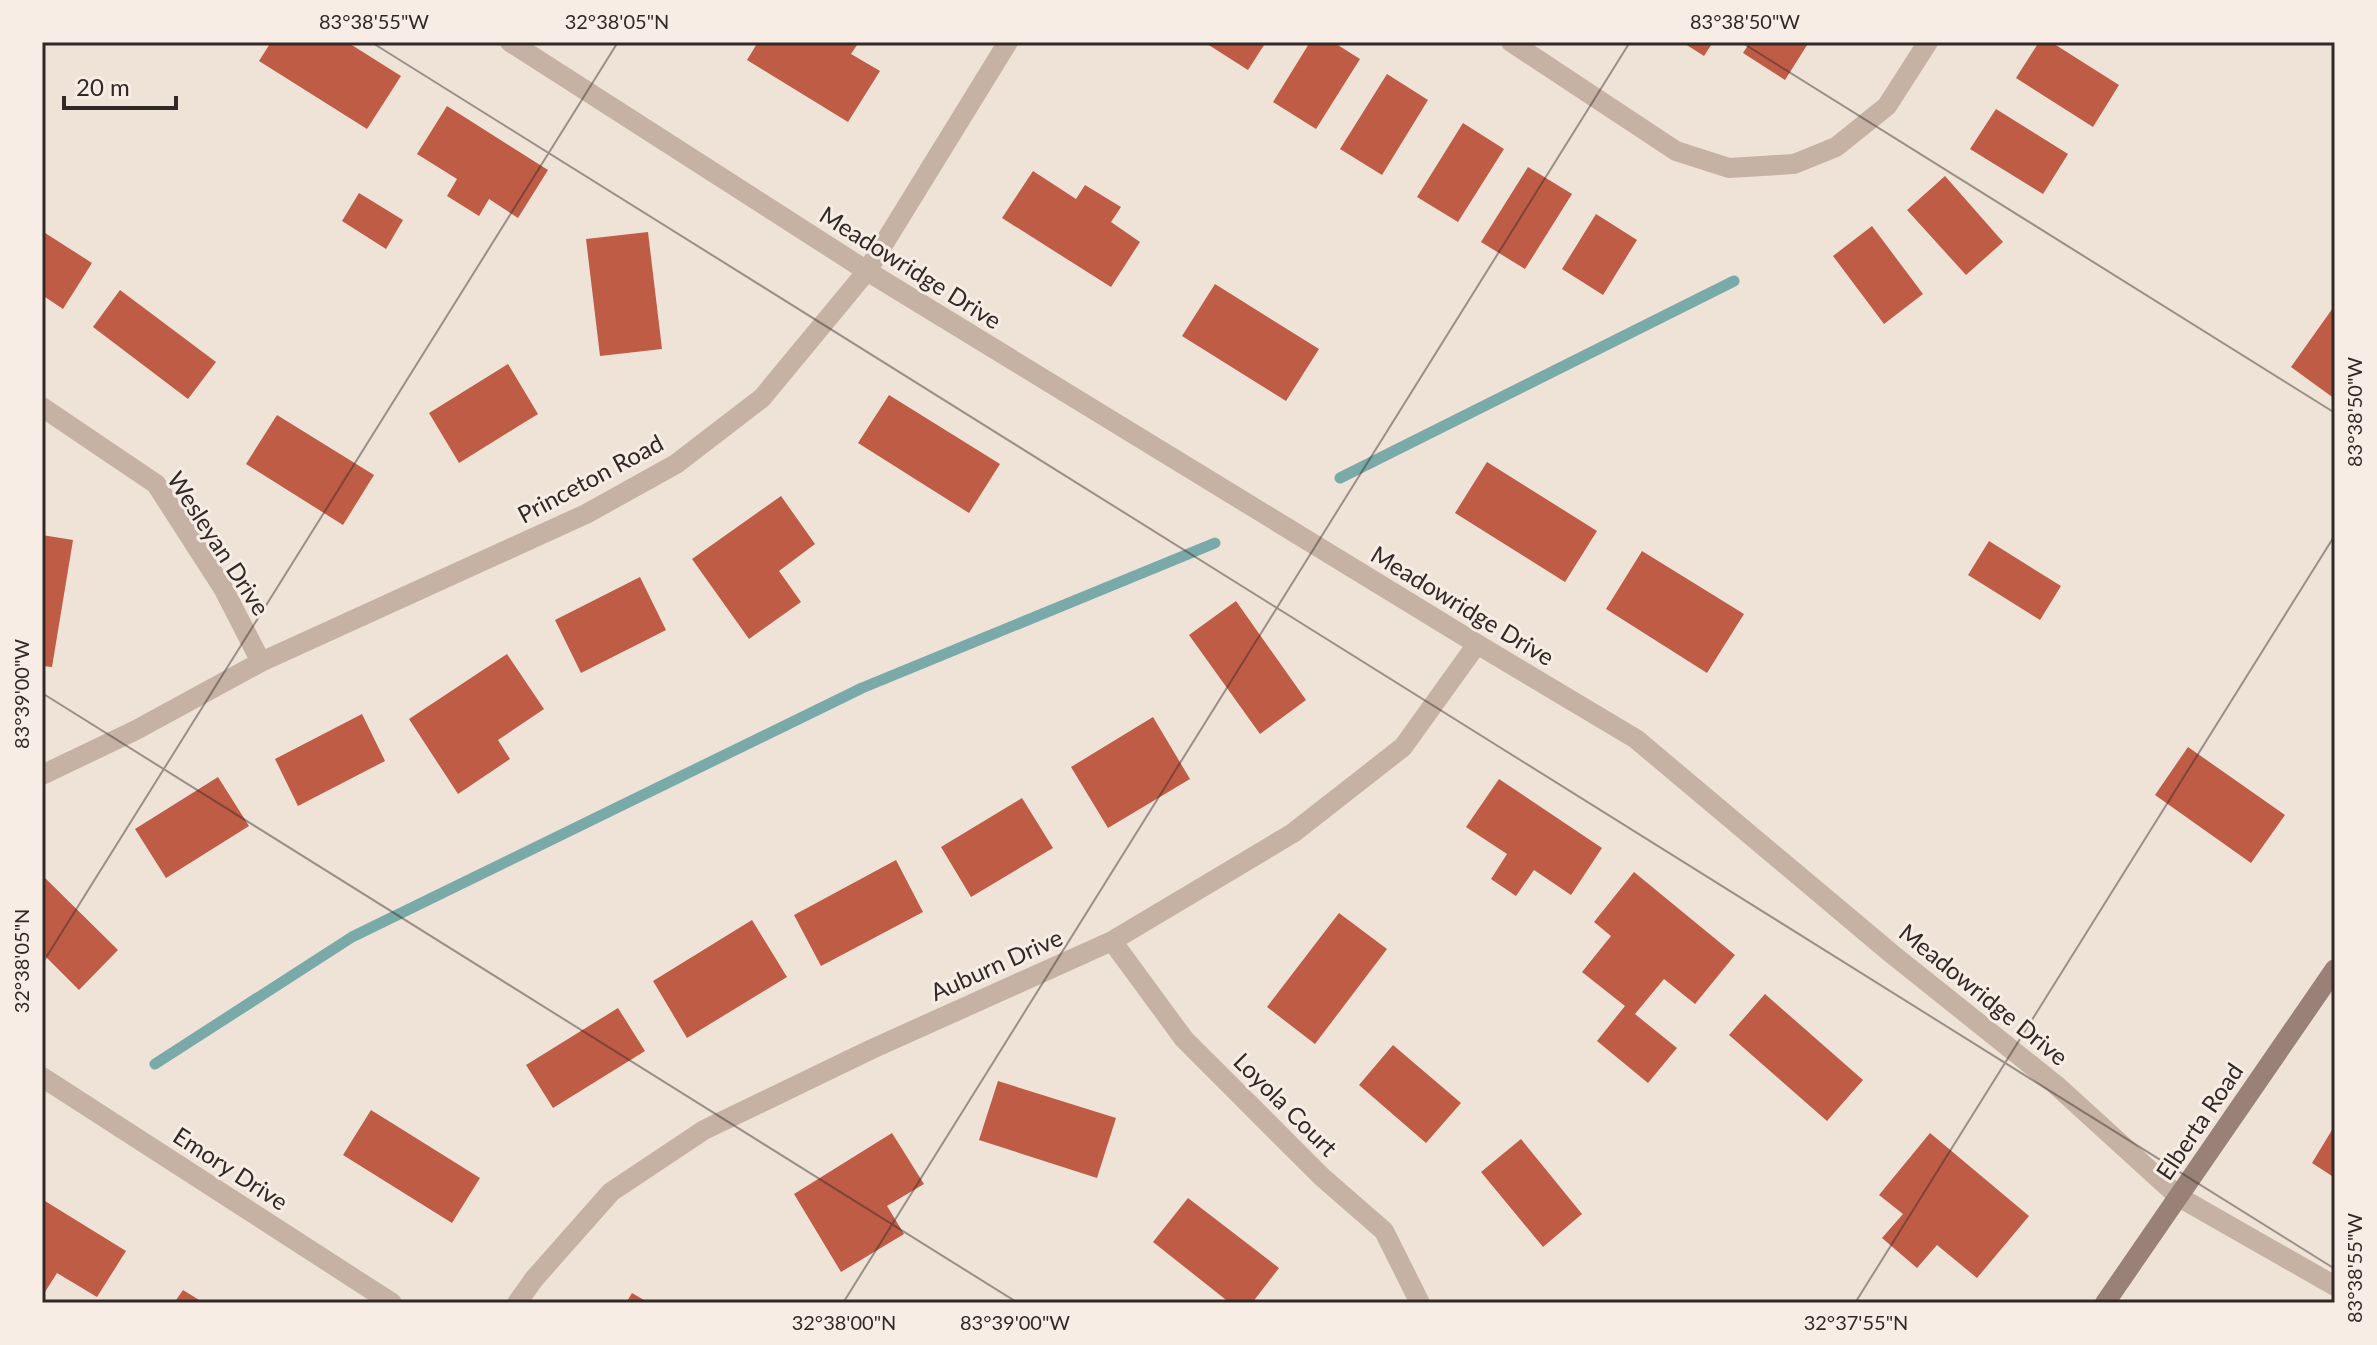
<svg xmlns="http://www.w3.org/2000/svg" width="2377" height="1345" font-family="Lato,sans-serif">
<rect width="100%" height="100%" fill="#efe3d8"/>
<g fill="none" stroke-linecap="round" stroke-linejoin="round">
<path stroke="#79aaa9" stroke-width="11" d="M1340,478l394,-197
M155,1064l197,-127 510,-249 353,-145"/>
</g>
<path fill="#bf5c46" d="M271,42h76l54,34 -34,53 -108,-68z
M758,42h101l-8,12 29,17 -32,51 -101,-62z
M1204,42h62l-18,28z
M1310,42h23l27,17 -44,70 -43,-27z
M1682,42h31l-9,14z
M1750,42h59l-24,38 -42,-27z
M2039,42h12l68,43 -26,42 -77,-49z
M1387,74l41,26 -46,75 -42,-26z
M447,106l101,64 -30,48 -29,-19 -10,17 -32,-20 10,-17 -40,-25z
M1996,109l72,45 -25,40 -73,-45z
M1463,123l41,26 -46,73 -41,-25z
M1528,167l44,27 -47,75 -44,-27z
M1033,171l43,28 9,-14 36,22 -10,15 29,20 -29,45 -109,-69z
M1945,176l58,66 -37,33 -59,-65z
M359,193l44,27 -17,29 -44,-28z
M1596,214l41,26 -34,55 -41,-26z
M1872,226l51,68 -39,30 -51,-68z
M42,231l50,32 -29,46 -21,-14z
M648,232l14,117 -62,7 -14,-117z
M1215,284l104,65 -33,52 -104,-65z
M120,290l96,72 -28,37 -95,-72z
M2335,305v94l-44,-32z
M508,364l30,50 -79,49 -30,-50z
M889,395l111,69 -31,49 -111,-70z
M277,415l97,60 -31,50 -97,-61z
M1487,462l110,69 -32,51 -110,-69z
M781,496l34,48 -36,27 22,31 -52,37 -57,-80z
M42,535l31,5 -21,127 -10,-1z
M1989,541l72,45 -21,34 -72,-45z
M1642,551l102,63 -37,59 -101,-64z
M640,577l26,53 -85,43 -26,-53z
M1236,601l70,99 -46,34 -71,-99z
M507,654l37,55 -46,31 12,19 -52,35 -49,-75z
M362,714l23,47 -87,45 -23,-47z
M1153,717l37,62 -82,49 -37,-61z
M2188,747l97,68 -34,48 -96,-68z
M218,777l31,49 -83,52 -31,-49z
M1499,779l103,69 -31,47 -37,-25 -18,26 -25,-17 16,-25 -41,-27z
M1022,798l31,50 -82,49 -30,-50z
M896,860l27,52 -102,54 -27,-51z
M1634,872l101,83 -40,49 -31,-25 -29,35 42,34 -29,35 -51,-42 28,-35 -43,-34 29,-36 -17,-14z
M42,875l76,75 -39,40 -37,-37z
M1339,913l48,36 -72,95 -48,-37z
M752,920l35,57 -100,61 -34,-57z
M1765,994l98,86 -36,41 -98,-86z
M618,1008l27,43 -92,57 -27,-43z
M1393,1045l68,58 -35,40 -67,-58z
M998,1081l118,37 -19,60 -118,-38z
M371,1110l109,68 -28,45 -109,-68z
M2335,1125v53l-23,-15z
M892,1133l32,51 -37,22 17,28 -63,38 -47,-78z
M1930,1133l99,83 -52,62 -40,-33 -20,23 -35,-30 21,-24 -24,-19z
M1521,1139l61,75 -39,33 -62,-75z
M1188,1198l91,70 -27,35h-22l-77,-61z
M45,1201l81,50 -29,46 -40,-24 -12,19 -3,-2v-85z
M183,1290l21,13h-30z
M632,1293l17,10h-23z"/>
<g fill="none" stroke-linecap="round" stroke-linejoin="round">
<path stroke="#c6b2a5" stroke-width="20" d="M510,42l357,229 610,373 159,95 256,215 164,131 123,112 156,89
M1511,42l165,109 53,17 65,-4 42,-17 51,-41 41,-64
M42,407l114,77 67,104 38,74
M42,775l94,-45 125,-68 325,-148 90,-50 86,-66 105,-127 141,-229
M1112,941l72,98 138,138 62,54 36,72
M42,1077l350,226
M517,1303l17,-24 77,-87 93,-62 168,-81 240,-108 181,-108 110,-86 74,-103"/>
<path stroke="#9a8177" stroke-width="20" d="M2105,1303l230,-334"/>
</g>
<path fill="none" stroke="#322926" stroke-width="2" stroke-opacity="0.45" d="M371,42l1964,1227M1741,42l594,371M42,693l976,610M42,964l576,-922M843,1303l787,-1261M1855,1303l480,-768"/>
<g text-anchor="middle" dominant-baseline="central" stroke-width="6" stroke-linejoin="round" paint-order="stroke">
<g font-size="24" fill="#322926" stroke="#f7ede4">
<text transform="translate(911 267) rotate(32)">Meadowridge Drive</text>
<text transform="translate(590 478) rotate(-28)">Princeton Road</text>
<text transform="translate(219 543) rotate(57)">Wesleyan Drive</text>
<text transform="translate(1463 605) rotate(31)">Meadowridge Drive</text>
<text transform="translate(996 964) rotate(-24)">Auburn Drive</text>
<text transform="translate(1984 994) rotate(39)">Meadowridge Drive</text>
<text transform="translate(1286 1104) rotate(45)">Loyola Court</text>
<text transform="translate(2199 1121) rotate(-56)">Elberta Road</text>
<text transform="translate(231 1168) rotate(33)">Emory Drive</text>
</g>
</g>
<rect width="2377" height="1345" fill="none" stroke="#f7ede4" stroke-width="88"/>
<path d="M64 96v12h112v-12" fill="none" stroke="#322926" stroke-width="4"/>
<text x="76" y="96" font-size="24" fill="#322926" stroke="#f7ede4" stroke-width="6" paint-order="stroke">20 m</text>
<rect x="44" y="44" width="2289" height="1257" fill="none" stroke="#322926" stroke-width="3"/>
<g font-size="20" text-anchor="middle" fill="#322926">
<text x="374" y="29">83°38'55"W</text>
<text x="617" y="29">32°38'05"N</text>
<text x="1745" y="29">83°38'50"W</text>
<text transform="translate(2355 412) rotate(-90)" y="7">83°38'50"W</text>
<text transform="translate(22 694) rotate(-90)" y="7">83°39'00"W</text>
<text transform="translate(22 961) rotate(-90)" y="7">32°38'05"N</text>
<text transform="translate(2355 1268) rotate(-90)" y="7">83°38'55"W</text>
<text x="844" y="1330">32°38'00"N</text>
<text x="1015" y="1330">83°39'00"W</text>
<text x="1856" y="1330">32°37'55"N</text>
</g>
</svg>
